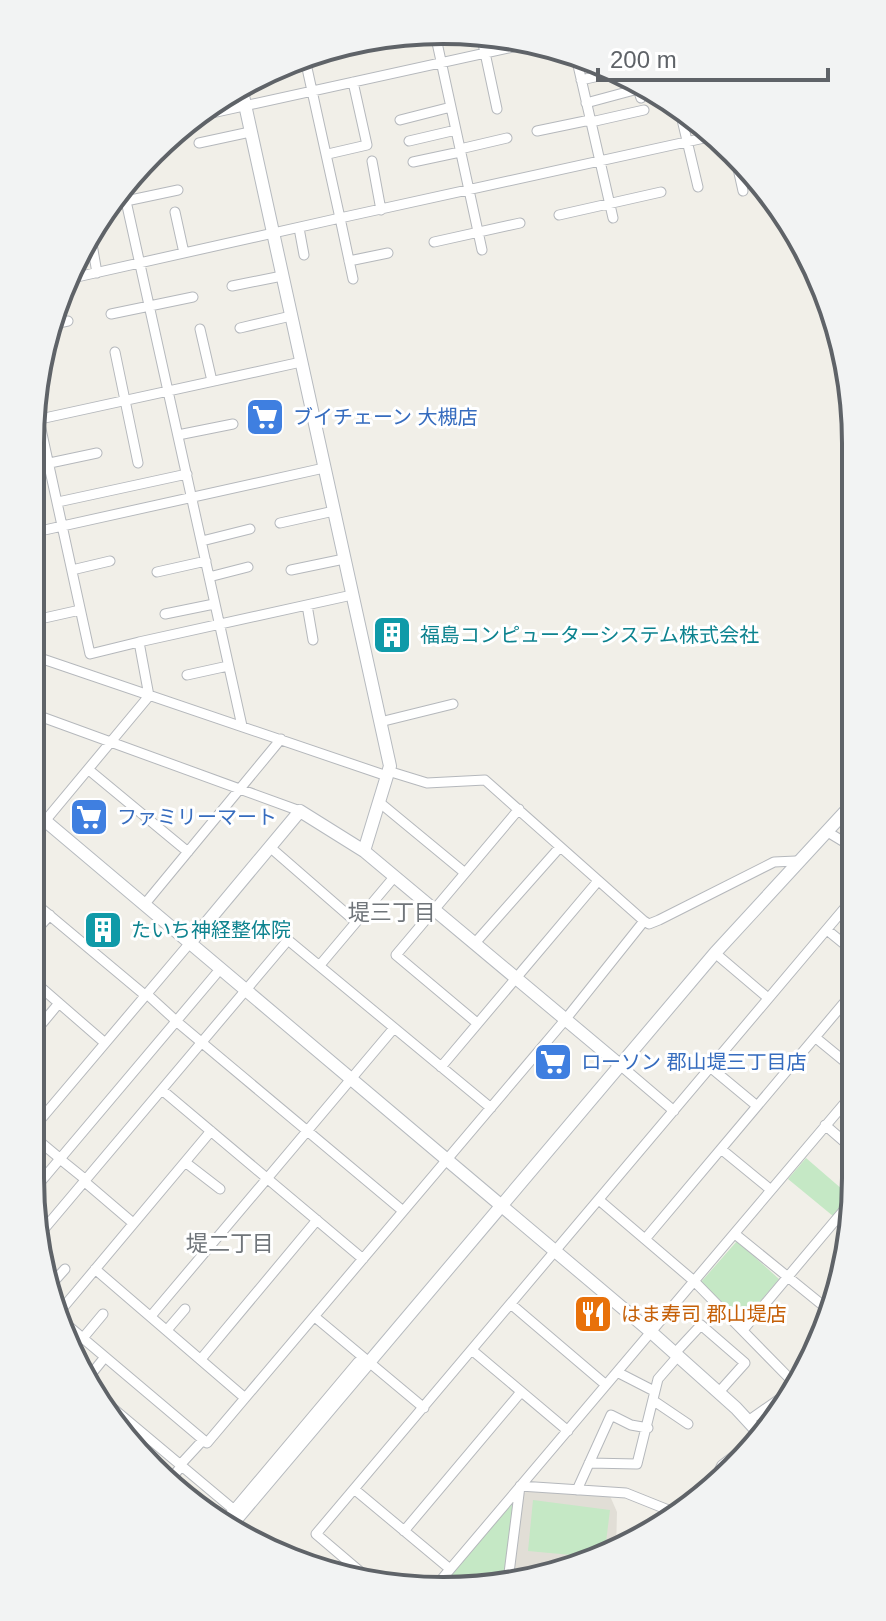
<svg xmlns="http://www.w3.org/2000/svg" width="886" height="1621" font-family="Helvetica,'Noto Sans JP',sans-serif">
<rect width="100%" height="100%" fill="#f1efe8"/>
<path fill="#e1ded6" d="M528,1491l82,5 7,16 -1,38 -15,9 -88,21 11,-87z"/>
<path fill="#c5e8c5" d="M806,1158l44,38 -17,20 -45,-37z
M737,1241l42,38 -36,43 -42,-40z
M515,1499l-11,83 -34,8 -30,-3z
M533,1500l77,10 -6,48 -76,-7z"/>
<g fill="none" stroke-linecap="round" stroke-linejoin="round">
<defs>
<path id="street" d="M481,34l16,75
M436,38l46,212
M305,59l35,159 378,-83
M577,61l36,157
M581,80l32,-7
M586,103l52,-14 3,9
M679,107l19,80
M189,118l338,-74
M400,120l51,-13
M591,122l53,-12
M537,131l53,-11
M409,141l47,-11
M199,143l51,-11
M460,149l47,-11
M328,154l39,-9 -14,-63
M735,155l8,36
M372,161l9,49
M413,162l47,-10
M124,192l118,534
M126,201l52,-11
M175,212l9,41
M559,215l102,-23
M299,228l5,27
M434,242l86,-19
M92,244l5,29
M349,261l39,-8
M68,279l272,-61 13,61
M232,286l50,-10
M111,314l82,-17
M49,325l19,-4
M240,328l51,-12
M200,329l12,52
M115,352l23,111
M31,421l270,-59
M178,435l55,-11
M31,467l66,-14
M58,502l129,-28
M280,523l54,-12
M31,533l293,-65
M202,541l48,-12
M72,570l38,-9
M291,570l53,-11
M157,572l49,-11
M31,574v-11
M209,577l39,-10
M307,605l6,35
M165,614l49,-10
M31,621l49,-11
M139,642l213,-47
M31,655l356,121
M187,675l41,-9
M31,713l269,98
M380,722l73,-18
M89,770l99,82
M388,771l39,12 58,-3 159,141
M379,802l86,71
M826,831l28,17
M30,839l119,-143 -10,-54 -49,12 -56,-257
M271,848l85,74
M30,899l116,97
M144,905l137,-166
M827,930l27,22
M30,937l20,-22
M475,943l85,-96
M715,953l53,45
M320,965l75,-89
M30,978l75,65
M150,997l23,21
M176,1021l227,190
M477,1023l-81,-68 123,-146
M30,1038l29,-35
M816,1038l39,32
M620,1065l54,46
M441,1067l157,-186
M710,1067l47,39
M162,1090l201,169
M825,1125l30,26
M30,1132l159,-188
M33,1136l24,20
M721,1149l50,41
M60,1159l26,21
M185,1162l35,27
M85,1182l48,41
M32,1192l184,-218
M599,1200l95,81 103,105
M735,1234l96,78
M39,1235l249,-295 203,168
M646,1238l208,-247
M95,1269l150,129
M48,1288l17,-19
M512,1305l94,80
M53,1313l154,130 358,-423 79,-99 5,3 10,-4 115,-58 22,-1
M56,1316l155,-185
M151,1316l243,-288
M315,1317l109,91
M167,1330l18,-21
M743,1330l112,-133
M83,1338l20,-24
M473,1351l95,80
M675,1353l26,-28 44,38 -26,29
M201,1359l116,-139
M617,1372l37,19
M88,1378l17,-21
M97,1395l136,114
M654,1401l34,23
M748,1421l53,-37
M589,1463l48,1 21,-85 20,-23
M180,1465l23,-25
M170,1480l9,-11
M520,1486l106,7 50,20
M354,1489l96,80
M577,1490l34,-75 20,10 17,3
M709,1492l13,-27 34,-26
M221,1525l137,-163
M404,1531l117,-139
M370,1580l-54,-46 538,-637
M508,1581l12,-95
M435,1587l420,-496"/>
<path id="secondary" d="M242,91l148,675 -26,85
M30,808l621,524 85,76 24,26
M189,944l111,-133 64,40 256,214
M229,1528l486,-575 139,-151"/>
</defs>
<use href="#street" stroke="#b5b8bc" stroke-width="11"/>
<use href="#secondary" stroke="#b6babf" stroke-width="14"/>
<use href="#street" stroke="#fff" stroke-width="9"/>
<use href="#secondary" stroke="#fff" stroke-width="12"/>
</g>
<defs>
<symbol id="supermarket-square" viewBox="-11 -11 22 22"><rect x="-9" y="-9" width="18" height="18" rx="4" fill="#3f7fe0" stroke="#fff"/><path d="M-6-5.5h2.5l.6 2H6L4.5 2H-2.5L-4.4-4H-6ZM-1.5 3.2a1.3 1.3 0 1 0 .1 0ZM3 3.2a1.3 1.3 0 1 0 .1 0Z" fill="#fff"/></symbol>
<symbol id="building-square" viewBox="-11 -11 22 22"><rect x="-9" y="-9" width="18" height="18" rx="4" fill="#0f9aa8" stroke="#fff"/><path d="M-4-6H4V6H1V3H-1V6H-4ZM-2.5-4.3h1.7v1.8h-1.7ZM.8-4.3h1.7v1.8H.8ZM-2.5-1h1.7V.8h-1.7ZM.8-1h1.7V.8H.8Z" fill="#fff"/></symbol>
<symbol id="restaurant-square" viewBox="-11 -11 22 22"><rect x="-9" y="-9" width="18" height="18" rx="4" fill="#e8710a" stroke="#fff"/><path d="M-5-6h1v4h1v-4h1v4h1v-4h1v5L-1.5 .5V6h-2V.5L-5-1ZM5-6V6H3V1.5H1.5Q1.5-4 5-6Z" fill="#fff"/></symbol>
</defs>
<g fill-rule="evenodd">
<use href="#supermarket-square" x="243" y="395" width="44" height="44"/>
<use href="#building-square" x="370" y="613" width="44" height="44"/>
<use href="#supermarket-square" x="67" y="795" width="44" height="44"/>
<use href="#building-square" x="81" y="908" width="44" height="44"/>
<use href="#supermarket-square" x="531" y="1040" width="44" height="44"/>
<use href="#restaurant-square" x="571" y="1292" width="44" height="44"/>
</g>
<g text-anchor="middle" dominant-baseline="central" stroke-width="6" stroke-linejoin="round" paint-order="stroke">
<g font-size="20" fill="#366cbe" stroke="#fff" text-anchor="start">
<text x="293" y="417">ブイチェーン 大槻店</text>
<text x="117" y="817">ファミリーマート</text>
<text x="581" y="1062">ローソン 郡山堤三丁目店</text>
</g>
<g font-size="20" fill="#0d838f" stroke="#fff" text-anchor="start">
<text x="420" y="635">福島コンピューターシステム株式会社</text>
<text x="131" y="930">たいち神経整体院</text>
</g>
<g font-size="20" fill="#c56008" stroke="#fff" text-anchor="start">
<text x="621" y="1314">はま寿司 郡山堤店</text>
</g>
<g font-size="22" fill="#70757a" stroke="#fff">
<text x="392" y="912">堤三丁目</text>
<text x="230" y="1243">堤二丁目</text>
</g>
</g>
<path d="M0 0H886V1621H0ZM443 44H443A399 399 0 0 1 842 443V1178A399 399 0 0 1 443 1577H443A399 399 0 0 1 44 1178V443A399 399 0 0 1 443 44Z" fill="#f2f3f3" fill-rule="evenodd"/>
<path fill="none" stroke="#5f6368" stroke-width="4" d="M443 44H443A399 399 0 0 1 842 443V1178A399 399 0 0 1 443 1577H443A399 399 0 0 1 44 1178V443A399 399 0 0 1 443 44Z"/>
<path d="M598 68v12h230v-12" fill="none" stroke="#5f6368" stroke-width="4"/>
<text x="610" y="68" font-size="24" fill="#5f6368" stroke="#ffffff" stroke-width="6" paint-order="stroke">200 m</text>
</svg>
